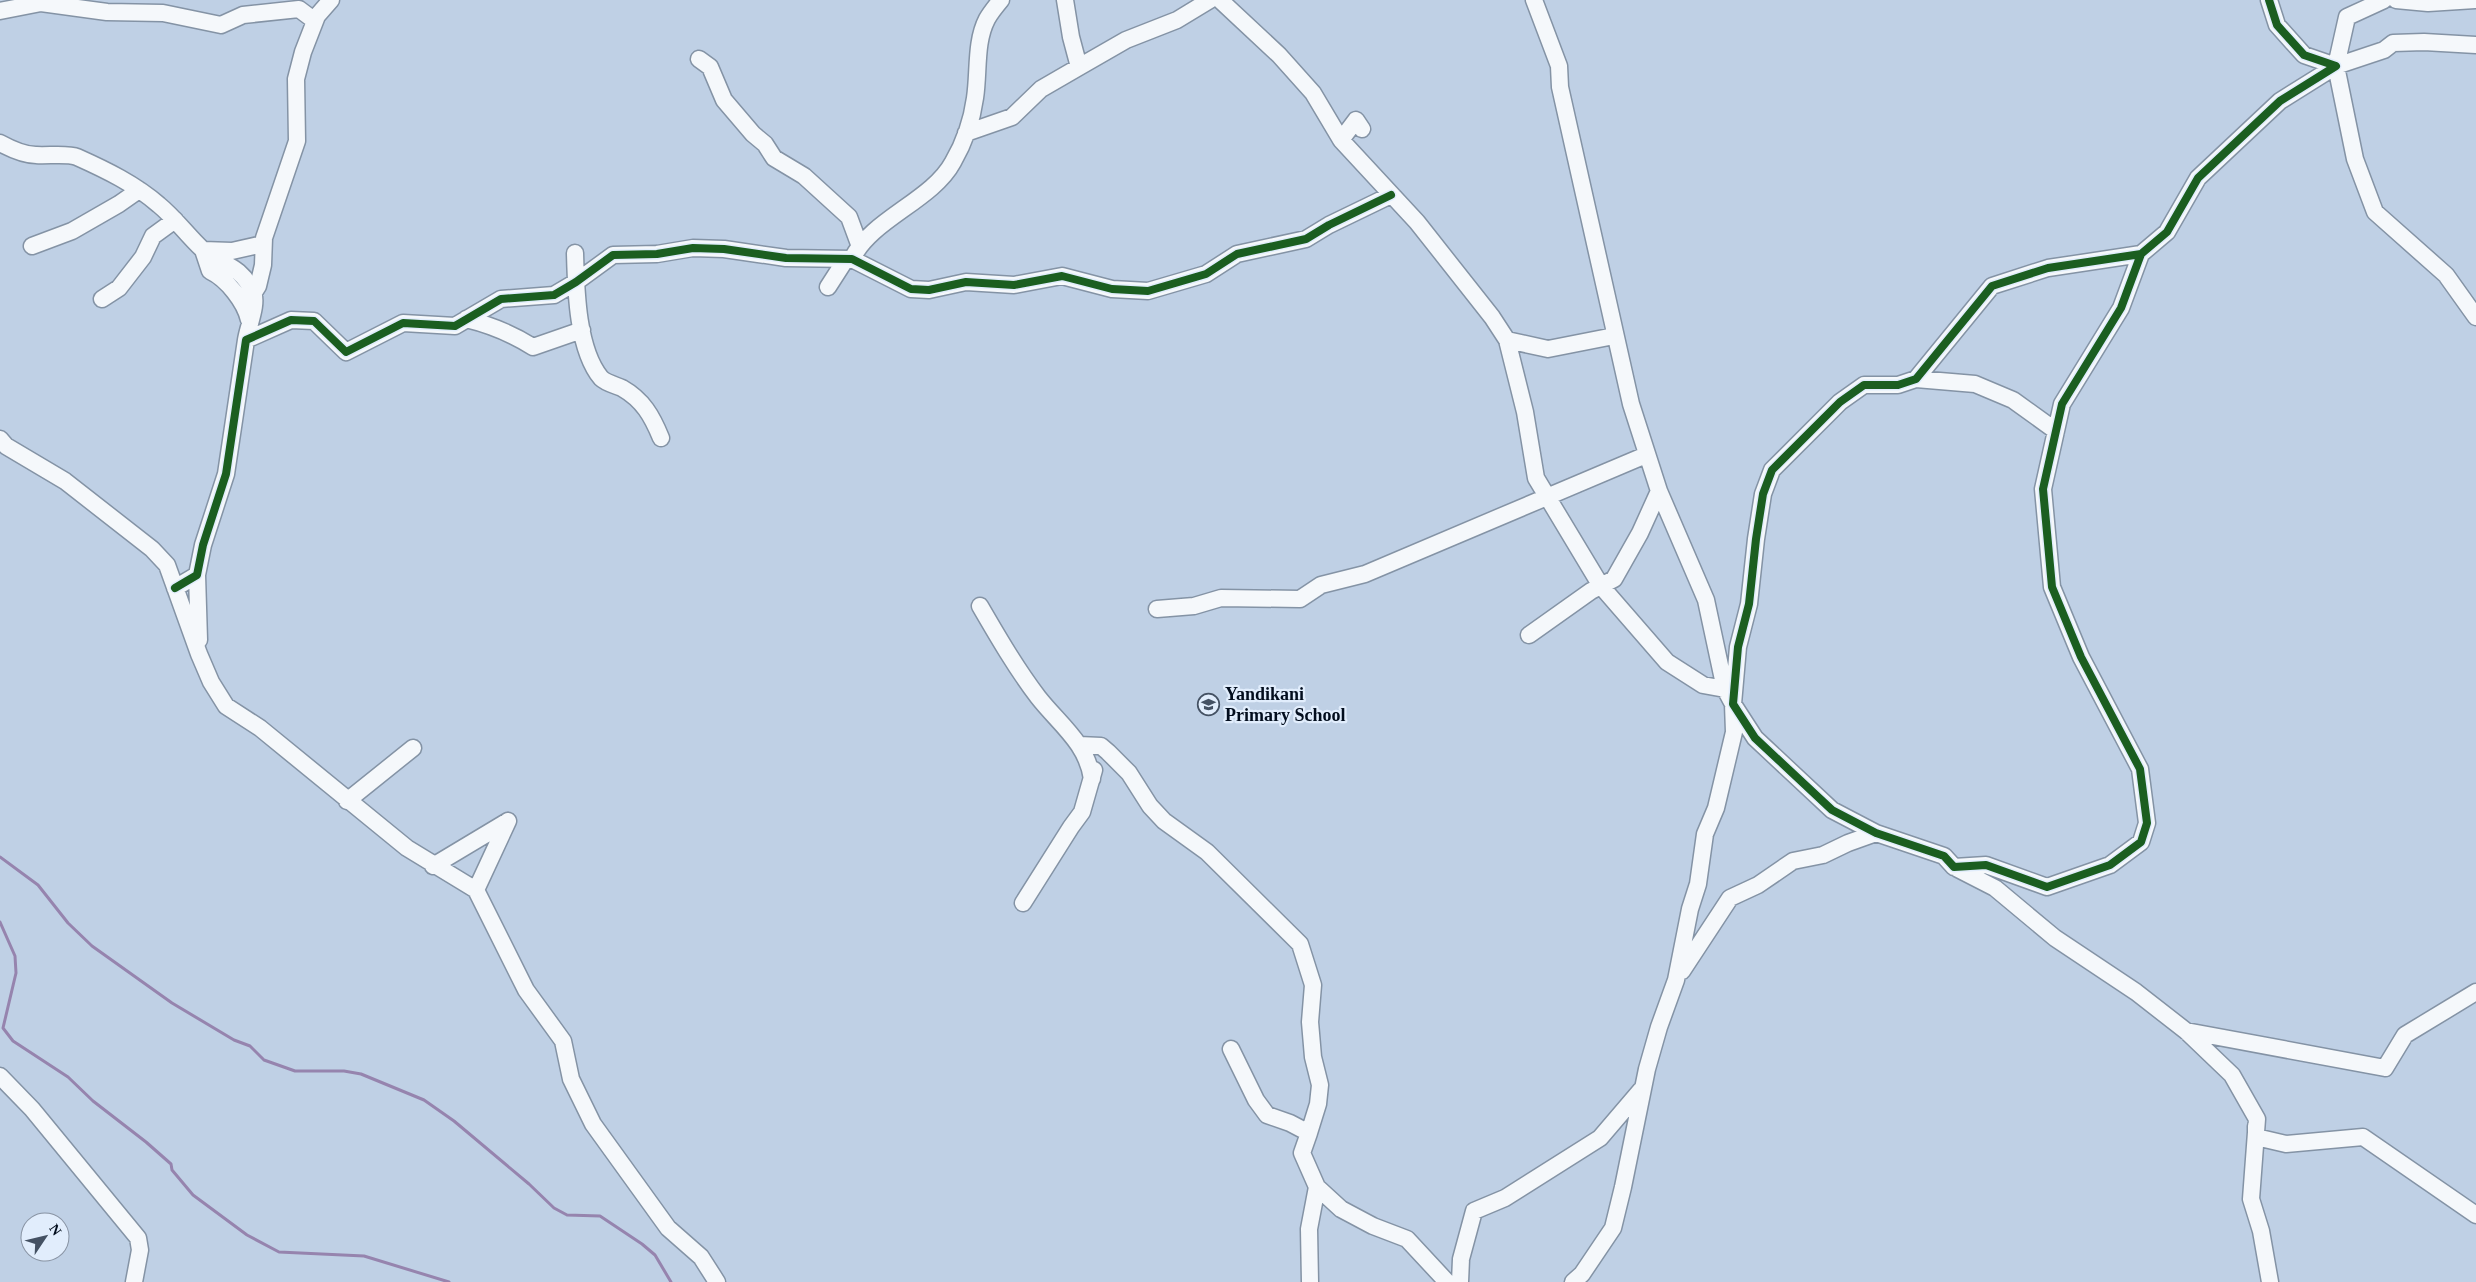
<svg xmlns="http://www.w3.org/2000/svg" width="2476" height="1282" font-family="Georgia,serif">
<rect width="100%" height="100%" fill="#bfd0e5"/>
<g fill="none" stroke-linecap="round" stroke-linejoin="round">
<path stroke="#9684ae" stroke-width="3" d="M0,857l38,28 30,38 24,23 80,57 62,37 16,6 14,14 31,11h49l17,3 63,26 30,21 75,63 25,24 13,7 33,1 42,28 13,11 16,27
M0,922l15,34 1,17 -13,55 10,13 55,36 25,24 53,41 25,22 1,6 21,25 54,40 32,17 85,4 85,26"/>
<defs>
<path id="minor" d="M1065,0l6,37 8,30
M1220,0l59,55 34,38 28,47
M1534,0l25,66 1,21 71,317 28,87 47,109 19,89 8,15 1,28 -18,76 -11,26 -7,50 -8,25 -14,71 -17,47 -12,42 -24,118 -10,41 -31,46 -9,8
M2384,0l-37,17 -11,49 19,93 20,53 71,63 30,42
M2396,0l32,3 47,-3
M0,11l41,-8 66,9 56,1 58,12 22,-10 56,-6 16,12
M699,59l11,8 14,33 29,34 12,10 9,14 30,18 45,41 10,27
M2336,66l48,-16 9,-7 31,-1 52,3
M1362,129l-6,-9 -15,20 76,82 75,95 15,23 18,72 11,66 65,108 66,76 36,23 22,4
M966,133l46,-16 29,-28 38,-22 47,-27 51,-20 33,-20
M0,143c11,6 24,12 36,12 11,1 32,-2 41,2 29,13 58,27 82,48 16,13 28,30 43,44 18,17 37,13 51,43 5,13 -5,34 -7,48
M32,246l40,-15 47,-27 20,-14
M575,253c1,36 2,96 26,125 5,5 14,7 21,10 21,12 30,28 39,50
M2141,254l-20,54 -59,96 -19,85 9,98 29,70 59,112 7,54 -6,19 -31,23 -63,22 -61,-22 -32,2 -10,-11 -68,-23 -44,-23 -77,-72 -22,-34 5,-57 11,-43 7,-65 7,-45 9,-24 68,-68 24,-17h34l18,-6 76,-93 56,-18 93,-14 26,-22 31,-54 82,-77 56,-35 -32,-11 -27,-30 -8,-25
M852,259c19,-40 80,-58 101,-97 11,-19 19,-42 22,-64 4,-26 0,-56 12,-79 4,-7 9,-13 14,-19
M828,287l18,-28
M253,294l5,-8 5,-21 1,-27 33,-97 -1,-62 7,-27 14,-36 14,-16
M102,299l17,-11 24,-31 10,-21 22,-16
M466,319c25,6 45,14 67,28l49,-17
M249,320c-4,-18 -22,-41 -39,-49l-7,-21 29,1 31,-7
M1507,340l41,9 66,-13
M1916,379l59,5 38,16 43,31
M0,439l6,7 59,35 87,68 15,16 32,89 12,28 15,24 34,22 147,120 69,42 50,100 37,51 8,38 22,45 75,104 33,29 16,25
M197,575l2,65
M175,588l22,-13 6,-30 23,-71 20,-134 45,-20 23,1 32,31 57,-29 52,3 46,-27 53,-4 22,-13 37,-27 44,-1 36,-6 31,1 62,9 66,1 59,30 18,1 37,-8 48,3 48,-9 50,13 36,2 58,-17 31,-20 69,-15 23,-14 62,-30
M980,606c18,31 36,62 58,91 21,27 49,46 54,82
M1157,609l37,-3 27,-8 79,1 21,-14 44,-11 281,-119
M1529,635l62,-44 23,-12 26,-46 19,-42
M1079,745l22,1 7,6 21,21 21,33 14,15 43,31 93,92 13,41 -3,37 3,35 7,28 -2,19 -9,29
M347,801l66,-53
M433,866l75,-45
M1956,868l39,20 60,50 81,54 50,39 46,44 25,44 -6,80 10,32 9,51
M476,890l32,-69
M1023,903l48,-76 11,-15 12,-42
M1682,971l48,-73 28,-13 35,-24 30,-6 25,-12 28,-10
M2186,1031l199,37 20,-33 71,-43
M1231,1049l25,51 11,15 23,8 19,10 -7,20 15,34 24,22 32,17 34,13 40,43
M0,1076l32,33 106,129 2,12 -6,32
M2256,1126v11l30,7 77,-7 113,78
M1310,1282l-1,-53 8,-42
M1460,1282l1,-23 13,-48 31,-13 95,-60 41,-48"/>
</defs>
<use href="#minor" stroke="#8493a5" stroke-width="19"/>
<use href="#minor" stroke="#f5f8fb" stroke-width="16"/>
<defs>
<path id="cycleway" d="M2141,254l-20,54 -59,96 -19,85 9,98 29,70 59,112 7,54 -6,19 -31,23 -63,22 -61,-22 -32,2 -10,-11 -68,-23 -44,-23 -77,-72 -22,-34 5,-57 11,-43 7,-65 7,-45 9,-24 68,-68 24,-17h34l18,-6 76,-93 56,-18 93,-14 26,-22 31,-54 82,-77 56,-35 -32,-11 -27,-30 -8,-25
M175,588l22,-13 6,-30 23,-71 20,-134 45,-20 23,1 32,31 57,-29 52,3 46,-27 53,-4 22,-13 37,-27 44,-1 36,-6 31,1 62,9 66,1 59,30 18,1 37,-8 48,3 48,-9 50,13 36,2 58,-17 31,-20 69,-15 23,-14 62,-30"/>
</defs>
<use href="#cycleway" stroke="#e1edfc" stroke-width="11"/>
<use href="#cycleway" stroke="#1b5e20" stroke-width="8"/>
</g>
<defs>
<symbol id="school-ring" viewBox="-11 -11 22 22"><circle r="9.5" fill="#e1edfc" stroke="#445163" stroke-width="1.5"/><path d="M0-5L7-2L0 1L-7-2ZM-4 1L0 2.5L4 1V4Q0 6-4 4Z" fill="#445163"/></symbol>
</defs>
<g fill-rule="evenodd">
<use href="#school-ring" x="1196" y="692" width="25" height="25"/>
</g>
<g text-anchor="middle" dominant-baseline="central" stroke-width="4.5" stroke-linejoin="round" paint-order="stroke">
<g font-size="18" font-weight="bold" fill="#020d1d" stroke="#e1edfc" text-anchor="start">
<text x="1225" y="694">Yandikani<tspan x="1225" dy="21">Primary School</tspan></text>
</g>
</g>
<g transform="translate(45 1237) rotate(55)"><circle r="24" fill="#e1edfc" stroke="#8893a3"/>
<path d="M0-4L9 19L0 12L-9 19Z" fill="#445163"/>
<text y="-8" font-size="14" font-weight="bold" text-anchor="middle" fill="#020d1d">N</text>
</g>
</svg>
